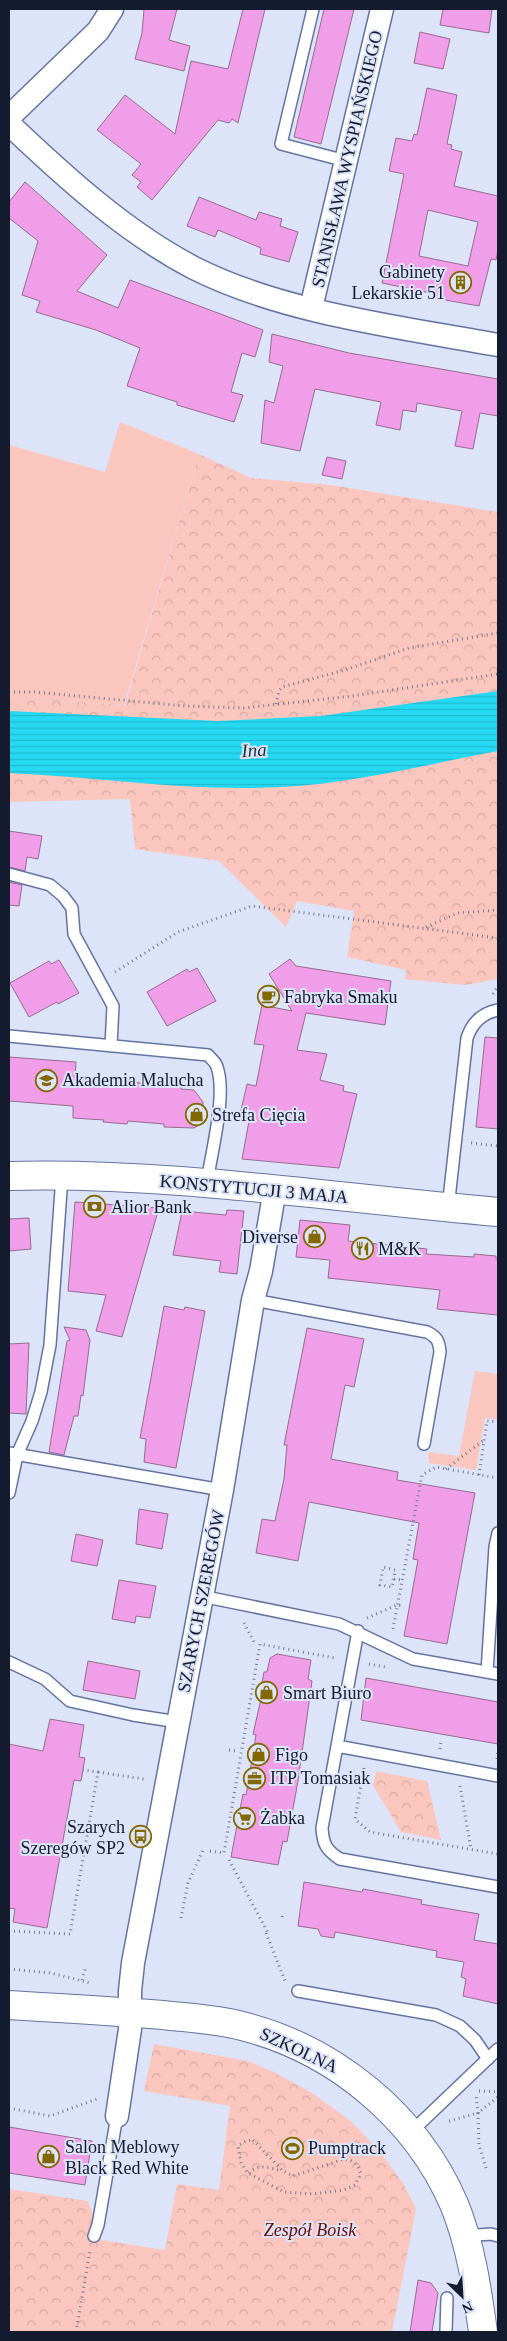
<svg xmlns="http://www.w3.org/2000/svg" width="507" height="2341" font-family="'Times New Roman',serif">
<defs>
<pattern id="park-crowns" width="20" height="18" patternUnits="userSpaceOnUse" patternTransform="scale(1.25)"><rect width="20" height="18" fill="#fac6bd"/><path d="M2 6a3 3 0 1 1 6 0M12 15a3 3 0 1 1 6 0" fill="none" stroke="#d5aaa3"/></pattern>
<pattern id="water-rules" width="6" height="5" patternUnits="userSpaceOnUse" patternTransform="scale(1.25)"><rect width="6" height="5" fill="#25d9f3"/><path d="M0 2.5h6" fill="none" stroke="#20bad1"/></pattern>
</defs>
<rect width="100%" height="100%" fill="#dde4f9"/>
<path fill="#fac6bd" d="M120,422l79,32 -75,251 -115,-8v-252l96,27z
M475,1371l23,3v46l-13,-2 -9,52 -47,-7 -1,-11 31,4z"/>
<path fill="url(#park-crowns)" d="M199,454l52,24 79,7 168,27v467l-33,6 -60,-6 1,-9 -59,-13 7,-46 -57,-10 -11,26 -67,-66 -84,-12 -5,-50 -121,3v-105l116,8z
M376,1771l51,10 14,59 -40,-8 -28,-47z
M154,2044l94,17 26,11 38,21 40,29 28,30 23,31 13,26 -24,123h-383v-143l79,12 13,39 64,10 12,-66 42,6 11,-84 -86,-15z"/>
<path fill="url(#water-rules)" d="M498,691v60c-69,13 -147,33 -217,36 -91,5 -181,-10 -272,-14v-62l209,10 103,-5z"/>
<path fill="#f19ee8" stroke="#956b90" fill-rule="evenodd" d="M144,9h33l-8,31 21,6 -6,25 -49,-12 7,-26z
M243,9h22l-27,114 -6,-4 -3,4 -11,-3 -66,80 -15,-13 4,-5 -9,-7 9,-11 -44,-34 28,-35 50,39 16,-73 37,8z
M324,9h30l-33,135 -27,-7z
M443,9h49l-3,24 -49,-8z
M420,32l30,7 -7,30 -29,-6z
M427,88l30,7 -10,49 5,1 -1,4 11,3 -8,34 44,10v54l-2,10 -5,-1 -12,47 -45,-8 1,-4 -53,-11 22,-109 -15,-3 7,-33 16,3 2,-7 3,1zM428,210l50,12 -10,44 -49,-10z
M25,182l82,73 -30,36 41,17 12,-28 133,50 -8,27 -13,-4 -11,39 12,3 -9,27 -57,-17v-3l-50,-16 13,-38 -44,-18 -60,-18 4,-11 -18,-6 16,-54 -29,-23v-16z
M199,197l57,23 3,-8 23,7 -2,7 18,6 -9,30 -29,-8 1,-6 -43,-18 -3,7 -28,-11z
M272,334l77,19 149,26v37l-18,-3 -7,36 -18,-3 7,-35 -45,-8 -1,9 -13,-2 -3,20 -24,-5 5,-23 -66,-13 -15,62 -39,-8 4,-43 9,3 9,-37 -14,-4z
M327,457l19,4 -4,18 -20,-4z
M9,831l33,5 -4,23 -11,-2 -2,14 -16,-4z
M9,882l13,3 -3,21 -10,-1z
M290,959l6,7 95,15 -6,44 -79,-12 -9,37 30,4 -7,26 24,6 -1,5 14,3 -18,74 -97,-9 7,-38 -10,-2 8,-35 9,2 8,-41 -10,-1 8,-39 30,6 -23,-37z
M59,960l20,33 -21,11 -1,-2 -28,15 -19,-34 39,-22 2,3z
M197,968l19,33 -49,25 -20,-34 40,-23 2,3z
M485,1037l13,1v91l-22,-2z
M9,1057l67,5 -1,16 106,8v3l13,1 9,12 -1,21 -8,5 -30,-1v-3l-36,-3 -1,3 -24,-2 1,-2 -31,-2v-12l-64,-5z
M75,1202l84,6 -37,129 -26,-6 10,-36 -38,-4z
M227,1210l17,1 -7,63 -18,-2 2,-11 -48,-6 9,-44 44,4z
M29,1218l2,31 -22,2v-32z
M300,1220l50,5 -2,16 79,8 -1,5 48,3v-3l22,2v3h2v56l-61,-6 3,-19 -112,-12 2,-18 -34,-3z
M164,1306l20,4 1,-3 20,4 -29,157 -32,-6 2,-23 -6,-1z
M64,1327l22,3 4,10 -7,56 -2,-1 -3,21h-4l-10,39 -15,-3 18,-111 3,-1z
M307,1328l57,11 -10,48 -9,-2 -14,74 67,13 -1,8 78,13 -28,151 -43,-8 14,-76 -5,-1 6,-36 -110,-21 -11,59 -42,-8 6,-34 13,2 9,-42 3,-34h-3z
M29,1343l-3,71 -17,-1v-69z
M139,1509l29,5 -6,35 -26,-5z
M76,1534l27,6 -6,26 -26,-5z
M119,1580l37,6 -6,32 -14,-2 -1,7 -23,-4z
M277,1654l34,6 -3,19 4,2 -14,100 -11,61 -4,-1 -5,24 -47,-8 12,-63 3,1 10,-60 -3,-1 8,-35h-2l5,-27h3l3,-14z
M88,1661l52,10 -5,28 -52,-9z
M366,1678l132,24v42l-137,-24z
M50,1719l34,6 -5,32 6,1 -4,23 -7,-1 -27,148 -34,-6 2,-13 -6,-1v-164l34,7z
M304,1882l58,10 1,-3 59,11 -1,4 58,10 -5,26 24,4v60l-35,-8 3,-17 -5,-2 3,-15 -28,-5 1,-6 -58,-11 -44,-8 -1,6 -13,-2 -3,-7 -20,-3z
M9,2127l83,14 -7,44 -76,-12z
M418,2280l13,3 7,10 -6,39h-22z"/>
<g fill="none" stroke-linecap="round" stroke-linejoin="round">
<defs>
<path id="lane" d="M313,9l-32,135 65,17
M9,874l41,11 13,11 9,12 2,26 39,72 -2,40
M9,1036l199,19c3,4 8,7 9,12 10,28 -6,86 -10,116
M448,1208l19,-170c5,-15 15,-25 31,-28
M253,1300l174,32c10,5 12,9 13,20l-16,92
M9,1453l213,37
M9,1493l8,-38 15,-34 9,-29 9,-47 12,-169
M201,1596l138,28 74,35 85,15
M358,1631l-36,197c1,16 4,22 18,31l158,28
M9,1662l36,17 25,22 63,14 45,7
M487,1672l8,-125 3,-14
M337,1746l161,30
M298,1991l138,24 24,11 15,14 13,19
M410,2133l88,-84
M94,2236l4,-11 19,-109
M465,2236l26,-2 7,2
M446,2332l1,-34"/>
<path id="street" d="M9,117l89,-86 14,-22
M9,124c56,53 116,108 185,144 89,45 206,59 304,77
M311,308l71,-299
M117,2116l13,-87v-38l3,-28 89,-473 31,-190 8,-29 14,-82"/>
<path id="secondary" d="M9,1176c164,-4 326,22 489,36
M9,2005c51,3 103,6 154,10 26,3 53,4 79,11 92,23 174,90 212,178 17,41 23,85 29,128"/>
</defs>
<use href="#lane" stroke="#6473a2" stroke-width="14"/>
<use href="#street" stroke="#6473a2" stroke-width="25"/>
<use href="#secondary" stroke="#6473a2" stroke-width="30"/>
<path stroke="#737a8e" stroke-width="3" stroke-dasharray="1 4" stroke-linecap="butt" d="M9,692h26l150,14 59,2 108,-12 146,-22
M276,704l3,-13 3,-4 63,-17 64,-22 89,-15
M426,927l32,-14 40,-3
M115,972l63,-40 74,-26 246,32
M493,994l5,-8
M471,1143l27,3
M446,1469l38,-29
M479,1475l8,-54 11,1
M394,1579l-2,8 -12,-2 3,-18 12,3 -1,9 8,1
M367,1618l30,-13 7,1
M244,1623l10,19
M393,1629l29,-154 14,-8 62,11
M369,1664l16,3
M440,1749l1,-9
M229,1750l7,1
M497,1759l1,-9
M364,1768l-9,51 15,13 128,22
M98,1772l46,7
M460,1786l11,63
M210,1851l14,2 36,-209 75,14
M229,1860l39,73
M282,1917l1,-3
M181,1918l7,-35 15,-33
M9,1931l61,3 28,-162 -15,-2
M266,1933l19,48
M9,1969l42,4 39,10
M82,1980l4,-14
M479,2091l19,1
M9,2108l41,8 47,-17
M449,2121l29,-8 -2,-18
M253,2140l30,31 10,5 51,-17c11,2 13,5 17,15l-6,11 -11,5 -31,4 -29,-2 -36,-19 -7,-10 -3,-17 8,-5z
M486,2168l-7,-23 -1,-32 20,-16
M249,2173c10,-10 21,-5 33,-2
M76,2332l14,-81"/>
<use href="#lane" stroke="#fff" stroke-width="11"/>
<use href="#street" stroke="#fff" stroke-width="22"/>
<use href="#secondary" stroke="#fff" stroke-width="28"/>
</g>
<defs>
<symbol id="building-ring" viewBox="-11 -11 22 22"><circle r="9.5" fill="#dde4f9" stroke="#836800" stroke-width="1.5"/><path d="M-4-6H4V6H1V3H-1V6H-4ZM-2.5-4.3h1.7v1.8h-1.7ZM.8-4.3h1.7v1.8H.8ZM-2.5-1h1.7V.8h-1.7ZM.8-1h1.7V.8H.8Z" fill="#836800"/></symbol>
<symbol id="cafe-ring" viewBox="-11 -11 22 22"><circle r="9.5" fill="#dde4f9" stroke="#836800" stroke-width="1.5"/><path d="M-5.5-4.5H6V0H3Q3 3.5 0 3.5H-2.5Q-5.5 3.5-5.5 0ZM3-3.2v2h1.7v-2ZM-6 4.5H4V6H-6Z" fill="#836800"/></symbol>
<symbol id="school-ring" viewBox="-11 -11 22 22"><circle r="9.5" fill="#dde4f9" stroke="#836800" stroke-width="1.5"/><path d="M0-5L7-2L0 1L-7-2ZM-4 1L0 2.5L4 1V4Q0 6-4 4Z" fill="#836800"/></symbol>
<symbol id="shop-ring" viewBox="-11 -11 22 22"><circle r="9.5" fill="#dde4f9" stroke="#836800" stroke-width="1.5"/><path d="M-5-2.5h2.3a2.7 3.5 0 0 1 5.4 0H5L5.5 6h-11ZM-1.5-2.5h3a1.5 2.3 0 0 0-3 0Z" fill="#836800"/></symbol>
<symbol id="bank-ring" viewBox="-11 -11 22 22"><circle r="9.5" fill="#dde4f9" stroke="#836800" stroke-width="1.5"/><path d="M-6-4H6V4H-6ZM0-2.3a2.3 2.3 0 1 0 0 4.6a2.3 2.3 0 1 0 0-4.6Z" fill="#836800"/></symbol>
<symbol id="restaurant-ring" viewBox="-11 -11 22 22"><circle r="9.5" fill="#dde4f9" stroke="#836800" stroke-width="1.5"/><path d="M-5-6h1v4h1v-4h1v4h1v-4h1v5L-1.5 .5V6h-2V.5L-5-1ZM5-6V6H3V1.5H1.5Q1.5-4 5-6Z" fill="#836800"/></symbol>
<symbol id="office-ring" viewBox="-11 -11 22 22"><circle r="9.5" fill="#dde4f9" stroke="#836800" stroke-width="1.5"/><path d="M-6-3h4V-5.5h4V-3h4V5H-6ZM-1-4.5V-3h2v-1.5ZM-6 0V1H6V0Z" fill="#836800"/></symbol>
<symbol id="supermarket-ring" viewBox="-11 -11 22 22"><circle r="9.5" fill="#dde4f9" stroke="#836800" stroke-width="1.5"/><path d="M-6-5.5h2.5l.6 2H6L4.5 2H-2.5L-4.4-4H-6ZM-1.5 3.2a1.3 1.3 0 1 0 .1 0ZM3 3.2a1.3 1.3 0 1 0 .1 0Z" fill="#836800"/></symbol>
<symbol id="bus-ring" viewBox="-11 -11 22 22"><circle r="9.5" fill="#dde4f9" stroke="#836800" stroke-width="1.5"/><path d="M-5-6H5V4H4V6H2V4H-2V6H-4V4H-5ZM-3.5-4V0h7V-4ZM-3.5 1.2v1.5H-2V1.2ZM2 1.2v1.5H3.5V1.2Z" fill="#836800"/></symbol>
<symbol id="stadium-ring" viewBox="-11 -11 22 22"><circle r="9.5" fill="#dde4f9" stroke="#836800" stroke-width="1.5"/><path d="M0-5a6.5 5 0 1 0 0 10a6.5 5 0 1 0 0-10ZM-3.5-1.8h7v3.6h-7Z" fill="#836800"/></symbol>
</defs>
<g fill-rule="evenodd">
<use href="#building-ring" x="448" y="270" width="25" height="25"/>
<use href="#cafe-ring" x="256" y="984" width="25" height="25"/>
<use href="#school-ring" x="34" y="1068" width="25" height="25"/>
<use href="#shop-ring" x="184" y="1102" width="25" height="25"/>
<use href="#bank-ring" x="82" y="1194" width="25" height="25"/>
<use href="#shop-ring" x="302" y="1224" width="25" height="25"/>
<use href="#restaurant-ring" x="350" y="1236" width="25" height="25"/>
<use href="#shop-ring" x="254" y="1680" width="25" height="25"/>
<use href="#shop-ring" x="246" y="1742" width="25" height="25"/>
<use href="#office-ring" x="242" y="1766" width="25" height="25"/>
<use href="#supermarket-ring" x="232" y="1806" width="25" height="25"/>
<use href="#bus-ring" x="128" y="1824" width="25" height="25"/>
<use href="#stadium-ring" x="280" y="2136" width="25" height="25"/>
<use href="#shop-ring" x="36" y="2144" width="25" height="25"/>
</g>
<g text-anchor="middle" dominant-baseline="central" stroke-width="4" stroke-linejoin="round" paint-order="stroke">
<g font-size="18" fill="#151b2e" stroke="#dde4f9">
<text transform="translate(347 159) rotate(-77)">STANISŁAWA WYSPIAŃSKIEGO</text>
<text transform="translate(254 1189) rotate(5)">KONSTYTUCJI 3 MAJA</text>
<text transform="translate(201 1601) rotate(-79)">SZARYCH SZEREGÓW</text>
<text transform="translate(299 2050) rotate(25)">SZKOLNA</text>
</g>
<g font-size="18" fill="#151b2e" stroke="#dde4f9" text-anchor="start">
<text x="445" y="272" text-anchor="end">Gabinety<tspan x="445" dy="21">Lekarskie 51</tspan></text>
<text x="284" y="997">Fabryka Smaku</text>
<text x="62" y="1080">Akademia Malucha</text>
<text x="212" y="1115">Strefa Cięcia</text>
<text x="111" y="1207">Alior Bank</text>
<text x="298" y="1237" text-anchor="end">Diverse</text>
<text x="378" y="1249">M&amp;K</text>
<text x="283" y="1693">Smart Biuro</text>
<text x="275" y="1755">Figo</text>
<text x="270" y="1778">ITP Tomasiak</text>
<text x="260" y="1818">Żabka</text>
<text x="125" y="1827" text-anchor="end">Szarych<tspan x="125" dy="21">Szeregów SP2</tspan></text>
<text x="65" y="2147">Salon Meblowy<tspan x="65" dy="21">Black Red White</tspan></text>
<text x="308" y="2148">Pumptrack</text>
</g>
<g font-size="18" font-style="italic" fill="#6d0901" stroke="#dde4f9">
<text x="310" y="2230">Zespół Boisk</text>
</g>
<g font-size="19" font-style="italic" fill="#1b353a" stroke="#dde4f9">
<text transform="translate(254 750) rotate(-3)">Ina</text>
</g>
</g>
<rect width="507" height="2341" fill="none" stroke="#151b2e" stroke-width="20"/>
<g transform="translate(462 2296) rotate(155)" stroke="#dde4f9" stroke-width="4" paint-order="stroke">
<path d="M0-4L9 19L0 12L-9 19Z" fill="#151b2e"/>
<text y="-8" font-size="14" font-weight="bold" text-anchor="middle" fill="#151b2e">N</text>
</g>
</svg>
